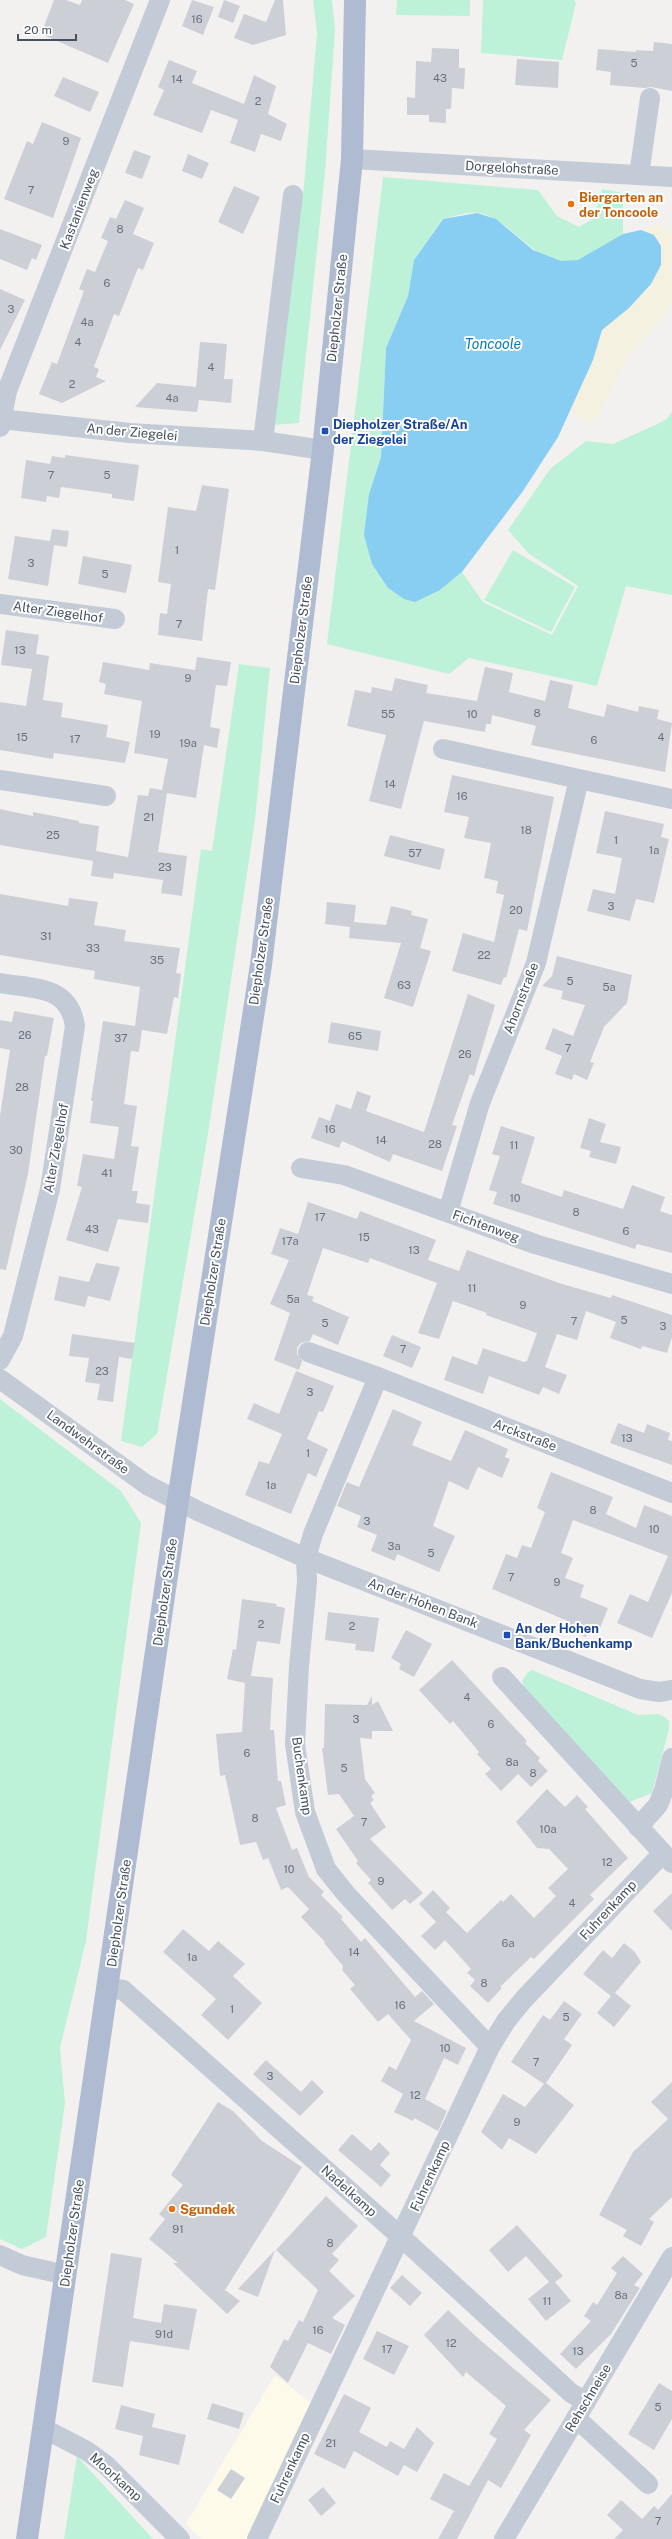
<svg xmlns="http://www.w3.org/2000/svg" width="672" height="2539" font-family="'Public Sans',sans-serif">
<rect width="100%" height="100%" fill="#f3f1f0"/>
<path fill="#fdfaea" d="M275,2375l50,39 -58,125h-66l-15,-15z"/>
<path fill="#bdf2d9" d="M313,0h19l3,30 -10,142 -26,251 -27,2 32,-240 13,-152z
M397,0h73v16l-74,-1z
M483,0h91l2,3 -14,57 -81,-7z
M383,177l155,13 19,26 22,11 15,-9 8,-29 21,4v41c-11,7 -34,23 -45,26 -40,12 -65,-41 -99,-47 -10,-2 -26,4 -37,6l-28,41 -6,36 -22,52 -5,109 -12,37 71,96 22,-18 21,30 69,33 26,-49 -50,-33 -20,-23 42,-61 36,-28 27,3 53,-24 6,-8v183l-46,-9 -29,100 -128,-28 -20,16 -122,-30z
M513,550l62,37 -24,45 -67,-32z
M239,664l31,4 -15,152 -48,320 -50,294 -15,13 -21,-6 80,-592 11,2z
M0,1399l121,92 20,32 -55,418 -26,107 5,55 -19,134 -24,12 -22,-10z
M532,1670l106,45 20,-1 7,3 4,4v8l-17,64 -22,9 -105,-112 -3,-9 5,-8z
M77,2456l76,83h-89z"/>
<path fill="#f5f1e1" d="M654,224l10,2 8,8v72l-46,54 -28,58 -9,5 -19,-12 23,-51 9,-30 27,-22 22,-24 10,-19v-19l-7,-11 -13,-5z"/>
<path fill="#88cef2" d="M477,213l19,6 37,31 28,11 17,-1 45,-26 18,-4 13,5 7,11v19l-10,19 -22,24 -27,22 -9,30 -35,77 -35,54 -61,81 -22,18 -25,12 -11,-3 -16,-11 -16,-24 -8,-29 5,-41 12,-37 5,-109 22,-52 6,-36 29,-41z"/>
<path fill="#cccfd6" d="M54,0h12l14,5 2,-5h43l9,4 -26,59 -67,-29z
M192,0l22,7 -11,28 -21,-9z
M224,0l16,6 -7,17 -15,-6z
M275,0h8l3,35 -33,10 -19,-7 10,-24 22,8z
M654,42l18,2v47l-21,-4 -7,1 -34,-3 1,-13 -15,-2 2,-21 38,3v-2l17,1z
M432,48l27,1v19h6l-1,21 -12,-1 -1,21h-5v14l-17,-1v-7h-22v-18l8,1 1,-37 15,1z
M517,59l42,3 -1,26 -43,-3z
M169,60l28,11 -5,12 52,21 10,-29 22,11 -8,28 19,10 -6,17 -20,-7 -6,18 -25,-9 8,-23 -27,-10 -9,23 -49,-18 11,-25 -6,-3z
M63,77l36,15 -9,20 -36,-16z
M42,122l39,16 -28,80 -49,-19 23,-58 6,3z
M134,150l17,6 -9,23 -17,-6z
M188,154l21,9 -7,16 -20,-8z
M234,186l26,11 -17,37 -25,-12z
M125,200l19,8 -11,26 21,9 -11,27 -5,-2 -19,48 -5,-2 -20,53 5,2 -3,8 10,4 -44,22 -23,-9 13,-32 5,2 27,-73 -5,-2 8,-20 8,3 13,-31 -7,-3 9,-21 6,2z
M0,229l42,16 -6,15 -4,-2 -5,12 -27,-11z
M0,289l25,11 -25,50z
M200,342l27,2 -3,35h9l-2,24 -32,-3 -2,12 -62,-5 22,-24 39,4z
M65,455l74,10 -5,36 -22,-3v-4l-51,-7 -2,11 -12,-2 -1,6 -25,-4 5,-38 24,4 2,-8 13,2z
M202,485l27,4 -14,101 -7,-1 -6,52 -44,-6 2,-22 7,1 4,-30 -13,-2 10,-75 28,4z
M52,529l17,2 -2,16 -13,-2 -6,41 -40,-7 7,-43 35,5z
M83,556l49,9 -6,28 -48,-9z
M6,630l33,5 -3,19 13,2 -6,44 20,3 -2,14 47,8 -2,12 24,5 -5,21 -71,-10 -1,6 -53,-9v-48l26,4 6,-37 -31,-4z
M197,657l34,5 -4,24 -11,-1 -6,42 10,2 -3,19 -13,-3 -8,53 -29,-5 -9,59 29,4 -5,40 -21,-3 2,-13 -49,-7 -1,6 -22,-3 2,-15 -93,-16v-36l33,7v-4l46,9v2l20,3 -3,25 32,6 10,-62 10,1 2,-8 12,2 6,-31 -34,-6 8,-52 -38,-7 2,-10 -7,-2 4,-20 46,8 1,-7 45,7z
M485,667l28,6 -4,19 36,9 5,-21 23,5 -5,23 36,9 3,-13 31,8 1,-6 20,4 -2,9 15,4 -7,49 -134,-27 5,-19 -44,-11 -1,9h-5l-1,8 -61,-11 -23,88 -32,-8 17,-66 -39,-9 8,-36 16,3 1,-6 20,4 3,-13 33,7 -2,8 51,8z
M452,775l102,22 -27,134 -8,-2 -13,49 -2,-1 -3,8 -49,-14 11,-38 31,9 10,-47 -8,-2 2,-12 -14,-3 7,-35 -27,-5 5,-21 -25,-5z
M605,811l59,13 -3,13 8,2 -15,64 -18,-4 -6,22 -43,-10 6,-22 22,5 7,-36 -26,-5z
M390,835l55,14 -5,21 -56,-14z
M0,894l68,12 1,-8 29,4 -4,23 32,5 -2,11 56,7 -4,25 5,1 -3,24 -4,-1 -7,37 -25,-4 -3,22 -8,-1 -7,53 13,2 -6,40 8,1 -7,44h6l-2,12 14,2 -2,18 -30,-4 -10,33 -42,-12 16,-53 -5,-1 6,-32 31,5 5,-32 -29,-4 3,-22h-2l12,-80 32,5 5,-39 -46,-8 1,-8 -95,-16z
M327,902l29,3 -2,17 32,3 5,-19 21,5 -1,4 17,4 -8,29 11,3 -18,56 -29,-9 17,-55 -52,-5 1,-11 -25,-3z
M557,956l75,19 -5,28 -23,24 -14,35 4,1 -7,17 -13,-6 -2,6 -17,-6 7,-18 -17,-7 8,-21 20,8 12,-31 -24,-6 2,-8 -21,-5 10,-10z
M468,994l27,11 -21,71 -4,-2 -18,51 5,1 -15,45 -49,-17 -3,8 -48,-21 -3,7 -28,-10 8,-21 11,4 6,-17 15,5 6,-18 14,5 -5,15 58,21z
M14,1011l40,7 -7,38h-2l-17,118 -22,96 -6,-1v-153l10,-66 -10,-2v-28l12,2z
M331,1022l50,9 -3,20 -50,-8z
M589,1118l17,6 -6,18 21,5 -5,17 -27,-7 2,-6 -11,-3z
M501,1126l34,11 -14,46 41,14 2,-7 59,19 9,-24 33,12 -5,14 12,4v38l-35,-9 -2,5 -142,-45 4,-12 -8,-2 11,-34 -8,-2z
M308,1202l49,17 3,-8 76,29 -8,20 31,11 8,-21 95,34 49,14 1,-3 60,20v22l-5,16 -25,-7 -1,3 -31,-11 6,-16 -30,-11 -9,29 -20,-6 -12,33 22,8 -8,19 -16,-7 -4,8 -50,-19 -6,18 -39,-14 8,-24 25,9 6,-17 41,14 3,-1 10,-28 -51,-18 1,-2 -34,-12 -14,38 -21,-6 19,-50 -67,-25 -2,5 -45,-15 -16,47 7,2 -2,4 37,16 -11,28 -25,-11 -3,7 -9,2 -4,5v6l5,7 -3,9 -25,-10 16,-47 -20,-9 19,-44 -18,-6 9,-26 18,6z
M96,1263l24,4 -10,34 -22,-5 -3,11 -31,-7 5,-24 30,6z
M72,1334l63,9 -3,16 -13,-2 -6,45 -16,-2 3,-16 -15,-2 4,-24 -20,-2z
M392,1335l29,12 -9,21 -29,-12z
M296,1371l38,15 -11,26 -4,-1 -12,28 21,10 -12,28 -8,-4 -17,41 -46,-19 14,-34 10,3 13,-30 -35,-15 7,-16 25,11z
M393,1409l29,13 -10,23 39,16 14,-31 43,19 -3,8 5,2 -8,19 -24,-11 -10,23 -19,-9 -16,45 22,10 -16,36 -42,-18 -2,7 -24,-10 6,-16 -20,-8 4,-11 -24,-10 10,-24 12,5z
M618,1423l26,10 3,-9 23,9 -2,7 4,1v24l-62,-22z
M551,1472l62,25 -7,17 30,14 8,-23 28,11v77l-20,45 -35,-15 13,-29 18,8 20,-46 -95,-36 -12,33 12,5 -8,20 19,7 -4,12 28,11 -8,20 -9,-4 -5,13 -19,-8 3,-7 -78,-33 14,-35 11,4 5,-13 9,3 14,-36 -8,-4z
M242,1599l35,5 -1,2 9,2 -5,36 -23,-3 -6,35 22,2 -3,52h4l4,51h3l5,24 -10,3 16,42 5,-2 12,29 15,15 -3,3 22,22 -2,2 20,23 4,-4 50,59 7,-6 12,13 -20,17 52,27 -8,17 -14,-7 -19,41 22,12 -9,20 -24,-13 -1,3 -19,-9 9,-18 -22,-13 8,-15 7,4 15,-30 -23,-26 -10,8 -28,-33 5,-4 -13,-15 1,-4 -19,-23 1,-1 -24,-25 8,-8 -21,-22 -7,3 -13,-32 -5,2 -7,-18 -16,3 -15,-70 -5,1 -4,-42 26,-2 3,-49 -18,-4 6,-30 3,1z
M328,1612l51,6 -5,34 -19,-2 1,-6 -31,-4z
M406,1630l26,14 -18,33 -15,-8 2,-5 -10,-6z
M452,1660l75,81 -2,2 15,15 -2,3 10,10 -17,16 -13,-13 -17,17 -16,-17 6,-5 -14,-15 2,-2 -26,-31 -3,3 -31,-34z
M372,1696v9l6,-4 15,30h-21v8l-12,-1 5,41 10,14 -4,3 3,4 -4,3 16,24 -16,12 53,54 -13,11 -5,-5 -13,11 -24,-27 3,-3 -15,-17 2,-2 -22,-32 18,-13 -15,-22 -11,1 -6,-47h2l1,-44 42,1z
M547,1789l18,18 12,-12 11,12 -3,2 43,49 -38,37 4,4 -60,60 -3,-2 -31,30 2,1 -14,15 -18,-17 5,-6 -8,-7 4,-4 -26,-29 -10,10 -14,-14 15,-14 -17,-18 14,-14 17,18 -4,4 21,21 34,-33 2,2 8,-8 23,24 22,-22 -8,-8 20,-19 -19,-20 -12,-1 -21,-26z
M672,1893v38l-19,-20z
M183,1929l26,22 9,-10 27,23 -12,12 29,27 -34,37 -27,-25 15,-16 -53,-47z
M624,1943l11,9 6,10 -26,31 16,13 -17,21 -17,-14 14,-17 -28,-22 20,-24 9,8z
M564,2001l18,13 -18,25 8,6 -26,38 28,22 -38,49 -27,-16 -7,12 -21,-18 22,-38 22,13 19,-23 -33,-22 32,-47 7,5z
M266,2060l35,32 11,-12 12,12 -24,24 -47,-42z
M672,2082v115l-23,22 5,3 -13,24 -18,-10 4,-6 -28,-15 34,-63 35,-33 -17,-17z
M218,2102l15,9 29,30 40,26 -77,123 15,11 -13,13 -54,-51h5l-29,-24 16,-20 -6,-5 24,-29 -12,-10z
M352,2134l19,17 8,-9 11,11 -10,12 11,10 -10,12 -43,-37z
M326,2196l32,30 -26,28 7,6 -10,11 26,25 -23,22 13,7 -14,29 -23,-11 -20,40 -18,-16 14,-28 4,2 11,-21 4,2 15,-32 -42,-40z
M517,2225l46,51 -8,6 16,19 -25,20 -18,-22 21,-17 -23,-26 -18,16 -19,-22z
M275,2250l-17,47 -20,-8z
M111,2253l31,5 -9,60 28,5 3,-19 33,5 -8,41 -59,-9 -7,46 -31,-5z
M623,2256l20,18 -9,11 6,3 -29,46 -35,35 -16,-15 31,-33 -7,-5 9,-14 4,3 20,-32 -6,-5z
M402,2275l20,18 -12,13 -20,-18z
M448,2310l32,30 71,60 -27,30 7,5 -30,53 -13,-8 -31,59h-19l16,-28 -24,-12 14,-26 25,13 28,-47 -8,-5 17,-28 -40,-34 -3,5 -39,-42z
M377,2331l32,15 -15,29 -31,-16z
M659,2383l13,8v28l-18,31 -26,-16z
M344,2394l27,14 -12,24 28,15 3,-6 14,8 13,-22 17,16 -17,29 -13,-7 -6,11 -44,-25 -9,18 -31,-15z
M212,2403l32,10 -5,16 -32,-10z
M121,2405l34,9 -3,13 34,8 -7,30 -40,-10 4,-19 -28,-7z
M231,2469l14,9 -14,21 -14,-9z
M323,2487l13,16 -15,13 -13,-16z
M672,2494v45h-58l9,-9 -16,-15 14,-15 21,19 12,-13 4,4z"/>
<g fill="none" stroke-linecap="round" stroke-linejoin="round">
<path stroke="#c3cbd6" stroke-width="20" d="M352,159l320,18
M639,175l11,-77
M0,419l130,14 133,8 60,9
M0,427l7,-36 153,-391
M263,441l30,-246
M0,604l115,15
M443,749l136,30
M0,780l106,16
M0,983c34,6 69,2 75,43l-25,163 -37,147 -13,24
M301,1168l43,7 191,69 137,40
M448,1212l32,-109 56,-140 43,-184 93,20
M308,1352l70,25
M0,1379l147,106 53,27 106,46 334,131 19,3 13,-2
M502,1677l170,186
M638,1827l20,-22 6,-15 8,-32
M108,1988l15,2 277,246 171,157 15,9
M490,2047l-144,-153 -20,-25 -21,-57 -10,-68 4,-78 8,-84 -1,-24 7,-24 65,-157 294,116
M0,2255l22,10 44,10
M576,2418l72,66
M43,2428l44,23 19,14 74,74
M257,2539l233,-492 16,-26 18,-22 139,-146
M504,2539l168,-282"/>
<path stroke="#afbbd1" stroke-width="22" d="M27,2539l151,-1039 83,-535 62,-515 29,-291 3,-159"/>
</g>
<g fill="#e8710a" stroke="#fff" stroke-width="1.5">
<circle cx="571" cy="204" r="4"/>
<circle cx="172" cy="2209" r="4"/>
</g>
<g fill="#1a4fb4" stroke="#fff" stroke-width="1.5">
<rect x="321" y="427" width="8" height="8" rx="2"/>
<rect x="503" y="1631" width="8" height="8" rx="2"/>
</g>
<g text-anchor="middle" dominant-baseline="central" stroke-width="4" stroke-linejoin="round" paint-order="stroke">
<g font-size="11" fill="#68707d">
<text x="197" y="19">16</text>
<text x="634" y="63">5</text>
<text x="440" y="78">43</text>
<text x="177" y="79">14</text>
<text x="258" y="101">2</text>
<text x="66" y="141">9</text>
<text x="31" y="190">7</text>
<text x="120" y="229">8</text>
<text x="107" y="283">6</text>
<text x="11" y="309">3</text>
<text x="87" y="322">4a</text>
<text x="78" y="342">4</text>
<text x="211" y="367">4</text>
<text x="72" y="384">2</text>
<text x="172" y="398">4a</text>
<text x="51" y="475">7</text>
<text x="107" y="475">5</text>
<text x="177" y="550">1</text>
<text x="31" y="563">3</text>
<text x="105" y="574">5</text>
<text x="179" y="624">7</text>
<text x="20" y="650">13</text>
<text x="188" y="678">9</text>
<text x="537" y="713">8</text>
<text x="388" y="714">55</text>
<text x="472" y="714">10</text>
<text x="155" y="734">19</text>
<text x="22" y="737">15</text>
<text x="661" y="737">4</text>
<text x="75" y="739">17</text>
<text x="594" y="740">6</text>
<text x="188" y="743">19a</text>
<text x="390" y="784">14</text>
<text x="462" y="796">16</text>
<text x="149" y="817">21</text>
<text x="526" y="830">18</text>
<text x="53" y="835">25</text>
<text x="616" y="840">1</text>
<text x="654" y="850">1a</text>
<text x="415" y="853">57</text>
<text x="165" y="867">23</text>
<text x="611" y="906">3</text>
<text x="516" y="910">20</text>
<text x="46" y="936">31</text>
<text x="93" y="948">33</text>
<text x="484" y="955">22</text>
<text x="157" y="960">35</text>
<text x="570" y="981">5</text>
<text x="404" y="985">63</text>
<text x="609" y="987">5a</text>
<text x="25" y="1035">26</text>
<text x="355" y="1036">65</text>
<text x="121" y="1038">37</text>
<text x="568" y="1048">7</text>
<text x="465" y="1054">26</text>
<text x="22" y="1087">28</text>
<text x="330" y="1129">16</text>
<text x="381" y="1140">14</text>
<text x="435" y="1144">28</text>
<text x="514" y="1145">11</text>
<text x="16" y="1150">30</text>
<text x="107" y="1173">41</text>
<text x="515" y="1198">10</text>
<text x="576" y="1212">8</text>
<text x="320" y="1217">17</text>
<text x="92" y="1229">43</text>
<text x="626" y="1231">6</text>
<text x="364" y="1237">15</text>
<text x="290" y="1241">17a</text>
<text x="414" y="1250">13</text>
<text x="472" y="1288">11</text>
<text x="293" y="1299">5a</text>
<text x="523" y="1305">9</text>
<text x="624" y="1320">5</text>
<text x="574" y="1321">7</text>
<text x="325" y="1323">5</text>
<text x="663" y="1326">3</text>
<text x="403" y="1349">7</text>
<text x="102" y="1371">23</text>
<text x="310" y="1392">3</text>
<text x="627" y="1438">13</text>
<text x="308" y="1453">1</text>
<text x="271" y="1485">1a</text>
<text x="593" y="1510">8</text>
<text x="367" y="1521">3</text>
<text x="654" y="1529">10</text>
<text x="394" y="1546">3a</text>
<text x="431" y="1553">5</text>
<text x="511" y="1577">7</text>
<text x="557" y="1582">9</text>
<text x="261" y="1624">2</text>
<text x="352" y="1626">2</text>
<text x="467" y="1697">4</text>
<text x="356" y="1719">3</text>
<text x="491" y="1724">6</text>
<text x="247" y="1753">6</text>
<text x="512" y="1762">8a</text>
<text x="344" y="1768">5</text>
<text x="533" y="1773">8</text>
<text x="255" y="1818">8</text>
<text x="364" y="1822">7</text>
<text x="548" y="1829">10a</text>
<text x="607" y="1862">12</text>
<text x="289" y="1869">10</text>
<text x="381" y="1881">9</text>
<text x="572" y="1903">4</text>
<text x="508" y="1943">6a</text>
<text x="354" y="1952">14</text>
<text x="192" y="1957">1a</text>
<text x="484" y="1983">8</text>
<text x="400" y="2005">16</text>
<text x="232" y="2009">1</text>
<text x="566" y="2017">5</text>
<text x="445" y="2048">10</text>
<text x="536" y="2062">7</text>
<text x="270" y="2076">3</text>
<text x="415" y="2095">12</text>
<text x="517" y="2122">9</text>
<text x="178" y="2229">91</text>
<text x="330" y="2243">8</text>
<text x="621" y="2295">8a</text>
<text x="547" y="2301">11</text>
<text x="318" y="2330">16</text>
<text x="164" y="2334">91d</text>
<text x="451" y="2343">12</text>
<text x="387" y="2349">17</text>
<text x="578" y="2351">13</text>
<text x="658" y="2407">5</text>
<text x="331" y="2443">21</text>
<text x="658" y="2521">7</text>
</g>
<g font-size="13" fill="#47515f" stroke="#fff">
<text transform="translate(512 168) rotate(3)">Dorgelohstraße</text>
<text transform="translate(79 209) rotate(-69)">Kastanienweg</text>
<text transform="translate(337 308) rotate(-84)">Diepholzer Straße</text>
<text transform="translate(132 432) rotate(5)">An der Ziegelei</text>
<text transform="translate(58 612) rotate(8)">Alter Ziegelhof</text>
<text transform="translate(301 630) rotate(-83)">Diepholzer Straße</text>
<text transform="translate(261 951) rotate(-82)">Diepholzer Straße</text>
<text transform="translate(521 998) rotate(-69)">Ahornstraße</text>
<text transform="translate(56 1148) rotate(-80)">Alter Ziegelhof</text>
<text transform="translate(486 1226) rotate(20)">Fichtenweg</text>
<text transform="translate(213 1272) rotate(-81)">Diepholzer Straße</text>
<text transform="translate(525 1435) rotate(21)">Arckstraße</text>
<text transform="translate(88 1442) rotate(36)">Landwehrstraße</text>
<text transform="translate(165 1592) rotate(-82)">Diepholzer Straße</text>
<text transform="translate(423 1603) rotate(21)">An der Hohen Bank</text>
<text transform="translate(302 1776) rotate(82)">Buchenkamp</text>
<text transform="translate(608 1910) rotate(-47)">Fuhrenkamp</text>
<text transform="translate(119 1913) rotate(-82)">Diepholzer Straße</text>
<text transform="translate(430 2176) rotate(-65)">Fuhrenkamp</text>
<text transform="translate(349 2191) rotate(42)">Nadelkamp</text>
<text transform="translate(72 2233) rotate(-82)">Diepholzer Straße</text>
<text transform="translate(588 2398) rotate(-59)">Rehschneise</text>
<text transform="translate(290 2468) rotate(-65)">Fuhrenkamp</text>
<text transform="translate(116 2477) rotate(42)">Moorkamp</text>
</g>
<g font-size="13" font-weight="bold" fill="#c56008" stroke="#fff" text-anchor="start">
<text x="579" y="197">Biergarten an<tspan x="579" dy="15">der Toncoole</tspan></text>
<text x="180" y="2209">Sgundek</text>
</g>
<g font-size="13" font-weight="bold" fill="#164399" stroke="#fff" text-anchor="start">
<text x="333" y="424">Diepholzer Straße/An<tspan x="333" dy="15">der Ziegelei</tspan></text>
<text x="515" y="1628">An der Hohen<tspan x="515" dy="15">Bank/Buchenkamp</tspan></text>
</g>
<g font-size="14" font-style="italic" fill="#037ab6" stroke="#fff">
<text x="493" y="344">Toncoole</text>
</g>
</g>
<path d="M18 34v6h58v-6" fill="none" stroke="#47515f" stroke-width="2"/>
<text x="24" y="34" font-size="12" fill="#47515f" stroke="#ffffff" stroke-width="3" paint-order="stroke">20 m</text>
</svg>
